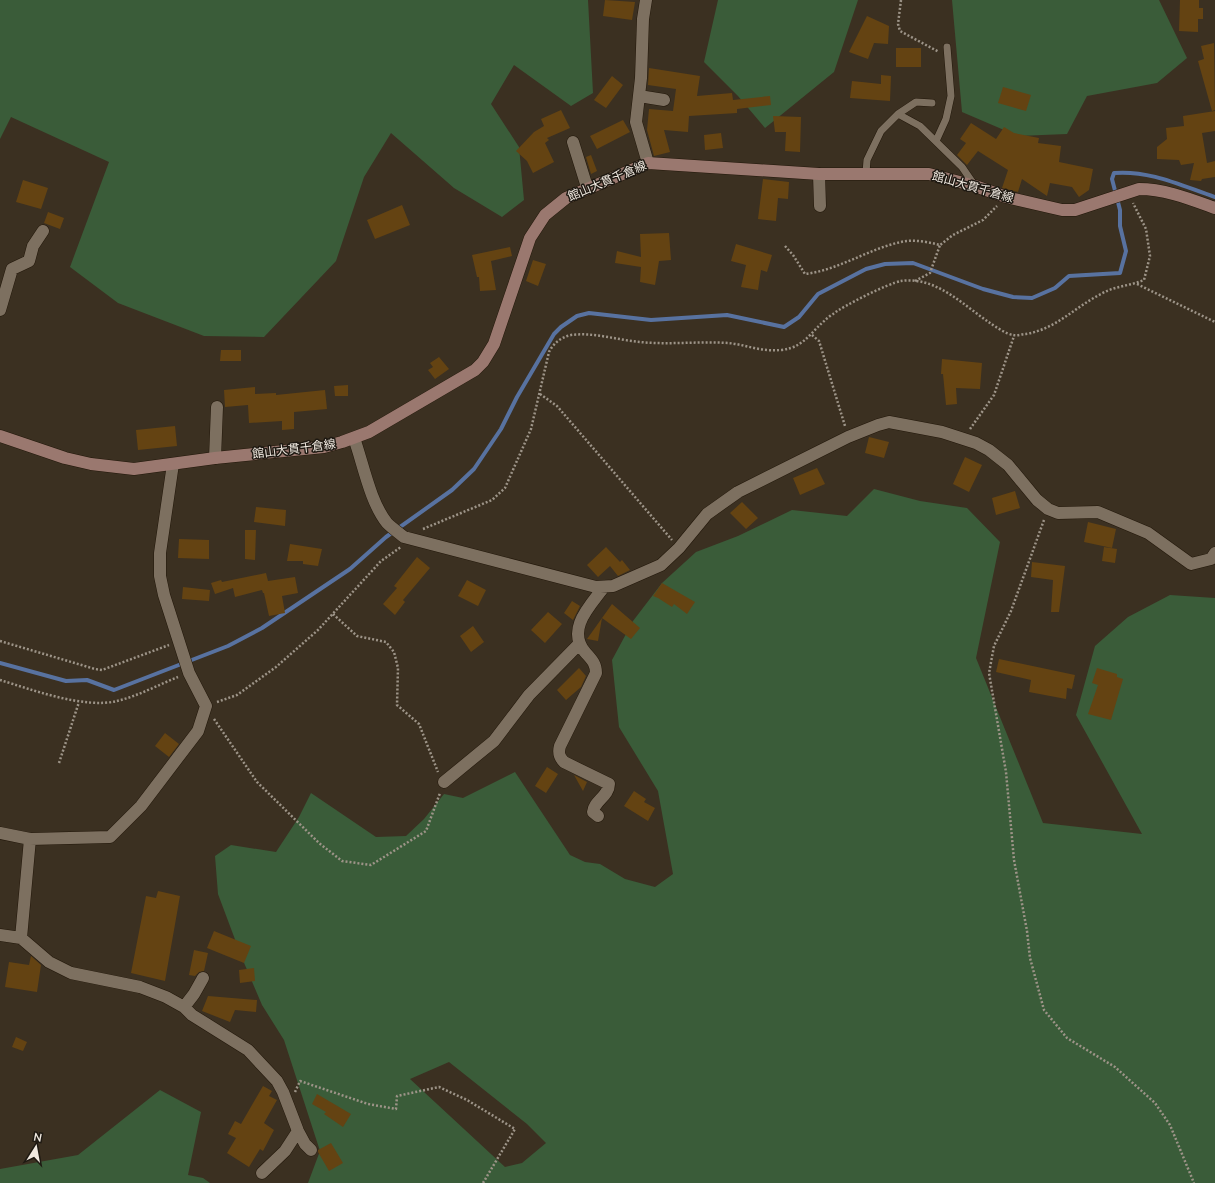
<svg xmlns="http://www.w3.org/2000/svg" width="1215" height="1183" font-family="'Nunito Sans','Noto Sans JP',sans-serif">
<rect width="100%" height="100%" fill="#3b3021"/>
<path fill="#3a5c39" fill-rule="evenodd" d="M0,0h588l5,93 -22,13 -57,-41 -23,39 28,43 5,53 -22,17 -48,-29 -63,-55 -27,44 -28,84 -72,76 -60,-1 -86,-33 -48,-36 39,-105 -98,-45 -11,22z
M718,0h140l-24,72 -69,56 -27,-32 -34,-34z
M952,0h207l28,58 -30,25 -70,13 -20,38 -49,2 -56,-24z
M874,489l46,12 47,7 33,34 -24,116 67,165 99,11 -66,-119 19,-69 33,-29 42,-22 45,3v585h-907l12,-32 -36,-111 -22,-35 -20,-47 -24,-64 -3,-38 16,-11 45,7 23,-35 12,-24 65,44 30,-1 18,-17 20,-25 19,4 52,-26 55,83 15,7 15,2 25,15 30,8 18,-13 -15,-83 -39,-64 -7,-67 21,-39 29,-38 34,-31 42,-16 54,-26 55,6zM449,1062l78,62 19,19 -24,20 -17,4 -95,-88z
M160,1090l41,22 -13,63 15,3 7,5h-210v-14l78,-14z"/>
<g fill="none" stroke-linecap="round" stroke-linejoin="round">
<path stroke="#5872a0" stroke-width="4" d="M0,663l66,18 21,-1 27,10 114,-44 34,-18 88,-59 36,-32 66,-47 22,-21 27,-40 16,-32 37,-63 7,-7 16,-11 12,-3 62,7 76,-5 57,12 15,-10 19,-23 48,-25 19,-5 28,-1 70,26 30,8 19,1 23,-10 14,-12 51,-3 6,-22 -6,-25v-16l-8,-31 2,-6c36,-3 68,13 101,24"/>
</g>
<path fill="#644312" d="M605,0l30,2 -3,18 -29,-4z
M1180,0h19v8h4v11h-5v13l-19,-1z
M867,16l22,10 -1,18 -14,-1 -6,16 -19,-7z
M1214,43l1,67 -3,1 -14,-50 6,-2 -3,-13z
M896,48h25v19h-25z
M649,68l51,8 -3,20 35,-3 1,7 37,-4 1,9 -34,4v4l-48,3 -1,16 -24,-2 6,22 -16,4 -7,-26 2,-21 24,2 3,-22 -28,-4z
M881,75l10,1 -1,25 -40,-3 2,-17 29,3z
M612,76l11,9 -17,23 -12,-8z
M1003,87l28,8 -5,16 -28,-8z
M561,110l9,18 -23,10 2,2 -4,3 9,19 -21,11 -6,-12 -11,-10 18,-19 10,-6 -3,-7z
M1215,111v20l-13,2 5,30 8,-2v16l-13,2 -1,2 -11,-1 4,-17 -13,2 -2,-5 -22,-1v-12l10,-8 -1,-11 18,-2 -1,-10z
M773,116l28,1 -1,35 -15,-1 1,-19h-11z
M623,120l7,12 -33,17 -7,-13z
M971,123l25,16 8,-12 10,6 25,5 -1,5 23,3 -2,16 34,7 -4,21 -10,7 -7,-10 -22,-4 -3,13 -25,-17 -4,13 -16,-4 6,-18 -30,-19 -11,14 -10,-10 9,-12 -6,-4z
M721,133l2,15 -18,2 -1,-15z
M591,155l6,16 -6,3 -5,-17z
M763,179l26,3 -1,17 -10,-1 -2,23 -18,-2z
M23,180l25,8 -7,21 -25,-7z
M402,205l8,20 -35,14 -8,-19z
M48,212l16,6 -4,11 -16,-6z
M669,233l2,27 -12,1 -4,24 -15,-3 1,-15 -26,-4 2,-12 24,6 -1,-23z
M736,244l36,11 -5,17 -6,-2 -3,20 -17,-3 5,-22 -15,-4z
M510,247l2,9 -21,5 5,29 -16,1 -1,-14h-2l-5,-22z
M533,260l13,4 -8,22 -12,-5z
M221,350h20v11h-21z
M439,357l10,12 -14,10 -7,-9 5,-3 -3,-4z
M942,359l40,4 -2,26 -24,-1 1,16 -11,1 -3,-31h-2z
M348,385v11h-13l-1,-10z
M255,387v7l21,-1v2l49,-5 2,19 -33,3v17l-12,1v-9l-33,2 -1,-18 -23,2 -1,-17z
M175,426l2,20 -39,4 -2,-20z
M869,437l20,5 -5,16 -19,-5z
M965,457l17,8 -13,27 -16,-8z
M817,468l8,16 -25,11 -7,-17z
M1015,491l5,17 -24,7 -4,-17z
M742,502l16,16 -12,11 -16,-16z
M256,507l30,3 -1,16 -31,-4z
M1088,522l28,7 -4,19 -28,-6z
M245,530h11l-1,30 -10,-1z
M179,539l30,1v19l-31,-1z
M290,544l32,5 -4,17 -15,-2v-3h-16z
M606,547l14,15 2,-2 8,10 -12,6 -8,-10 -12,11 -11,-12z
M1104,547l13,2 -2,14 -13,-2z
M417,557l13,11 -27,32 2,2 -10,13 -12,-11 14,-16 -3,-2z
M1032,562l33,4 -6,46h-8l2,-32 -22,-3z
M266,573l2,8 27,-4 3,16 -16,3 3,17 -16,3 -5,-23h-1l-1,-3 -27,7 -2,-9 -18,6 -4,-11 10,-3 1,2z
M467,580l19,10 -8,16 -20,-10z
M662,583l33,19 -8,12 -13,-10 -2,3 -14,-9 -5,-2z
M183,587l27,3 -1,11 -27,-2z
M572,601l8,5 -7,14 -9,-7z
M612,604l28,24 -9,11 -29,-21 -4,23 -11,-2z
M548,612l14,12 -17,19 -14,-13z
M473,626l11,16 -13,10 -11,-16z
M999,659l76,16 -3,14 -5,-1 -1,11 -37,-7 2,-12 -35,-8z
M579,668l7,8 -5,11 -15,13 -9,-10z
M1097,668l20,6v3l6,2 -12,41 -23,-6 10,-29 -6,-2z
M165,733l14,11 -10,13 -14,-11z
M547,767l11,7 -12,19 -11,-7z
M574,775l13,7 -4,9z
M634,791l12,8 -2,3 11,6 -7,13 -24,-15z
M158,891l22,5 -15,85 -34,-8 15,-77 10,2z
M214,931l37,15 -7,17 -37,-15z
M194,950l14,3 -4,18 -5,1 -4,4 -6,-1z
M31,956l10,9 -4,27 -32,-5 4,-25 20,3z
M254,968l1,13 -15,2 -1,-13z
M208,996l49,4 -1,12 -21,-2 -5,12 -28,-11z
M16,1037l11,5 -4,9 -11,-4z
M263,1086l9,5 -3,5 8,4 -13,23 10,7 -11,21 -3,-2 -11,18 -22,-14 9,-15 -8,-4 7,-13 6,3z
M317,1094l34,20 -8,13 -19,-13 2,-2 -14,-8z
M331,1143l12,20 -14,8 -11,-19v-2z"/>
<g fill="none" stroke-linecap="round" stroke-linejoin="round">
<defs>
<path id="lane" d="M898,114l22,12 42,41 13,19
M936,141l10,-22 5,-23 -4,-49
M866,173l1,-13 14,-29 17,-17 18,-12 16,1"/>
<path id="street" d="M646,0l-3,19 -2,59 -5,44 12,41
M639,96l25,4
M573,142l14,45
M819,174l1,32
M0,310l12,-41 17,-8 4,-15 10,-15
M354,438c9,25 16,64 33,85 5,5 12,10 17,14l192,50 17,-1 48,-21 18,-17 28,-34 31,-22 110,-55 30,-12 11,-3 53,10 34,11 13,7 19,15 29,35 11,9 10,4 40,-1 50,21 43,31 20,-5 4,-6
M215,458l2,-51
M444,782l50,-41 35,-46 50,-51
M598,816l-5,-4c1,-11 16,-16 16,-28l-45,-22c-5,-5 -6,-9 -4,-16l36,-73c0,-10 -5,-14 -11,-21 -19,-23 5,-46 19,-65
M0,833l30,6 80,-2 31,-31 57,-75 8,-25 -17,-33 -25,-78 -4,-19v-23l13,-89
M0,935l21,3 28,24 22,11 69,14 26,10 18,10 8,8 56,35 29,31 6,11 15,39 7,13 6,6
M21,938l9,-99
M184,1007l10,-13 9,-16
M262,1173l23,-22 13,-20"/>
<path id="secondary" d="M0,436l65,22 26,6 43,5 81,-11 109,-11 18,-5 27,-10 106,-62 8,-8 11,-18 36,-106 15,-23 21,-17 82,-35 171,11h110l46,12 31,11 56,13h13l64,-21c26,0 51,10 76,19"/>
</defs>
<use href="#lane" stroke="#22170a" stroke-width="8"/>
<use href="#street" stroke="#22170a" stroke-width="13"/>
<use href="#secondary" stroke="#22170a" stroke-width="13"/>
<path stroke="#9d9488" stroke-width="2.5" stroke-dasharray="2 2" stroke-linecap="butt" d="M901,0l-3,24 2,7 39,21
M785,246l8,9 12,19c34,-4 63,-25 96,-32 13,-3 27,0 39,3l13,-10 30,-15 14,-14
M915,281l15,-8 10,-28
M1137,284l78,38
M812,335l7,6 26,85
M540,394l17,12 115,134
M970,429l24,-34 20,-59
M1044,520l-33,91 -17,35 -5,27 17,99 8,88 13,71 3,27 14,52 23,28 48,29 40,36 15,22 24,58
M423,529l69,-29 13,-12 26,-59 18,-77c4,-8 12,-15 22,-17 22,-3 47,5 69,7 29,3 59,-1 88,1 13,1 26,6 39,7 39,3 40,-18 66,-36 10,-8 56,-31 68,-33 35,-5 62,24 89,42 6,4 16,11 23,12 4,1 9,-1 13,-1 30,-5 49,-27 75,-40 13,-8 29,-8 43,-14l6,-24 -4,-27 -13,-26
M333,614l24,22 29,6 8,10 4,16 -1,37 22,19 19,48
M0,641l95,28 7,1 67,-25
M0,680c33,10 84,29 117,21 21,-5 41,-16 61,-24
M217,702l20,-7 39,-28 42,-37 63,-69 20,-14
M214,719l43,63 62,61 23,18 29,4 55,-34 14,-38
M59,763l20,-61
M295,1092l5,-11 68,23 28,5 1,-13 42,-9 28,13 48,29 -32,54"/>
<use href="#lane" stroke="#7d7060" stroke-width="7"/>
<use href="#street" stroke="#7d7060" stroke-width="12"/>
<use href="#secondary" stroke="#9a786f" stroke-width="12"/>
</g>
<g text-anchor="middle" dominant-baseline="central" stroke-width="3" stroke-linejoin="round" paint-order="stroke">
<g font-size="12" fill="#f0e9e0" stroke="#1e1912">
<text transform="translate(607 181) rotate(-23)">館山大貫千倉線</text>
<text transform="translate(973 187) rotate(16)">館山大貫千倉線</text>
<text transform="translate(294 449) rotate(-7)">館山大貫千倉線</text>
</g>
</g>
<g transform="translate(36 1147) rotate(11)" stroke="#1e1912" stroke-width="3" paint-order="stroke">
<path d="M0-3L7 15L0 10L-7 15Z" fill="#f0e9e0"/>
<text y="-6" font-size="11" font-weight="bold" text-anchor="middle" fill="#f0e9e0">N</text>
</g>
</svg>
